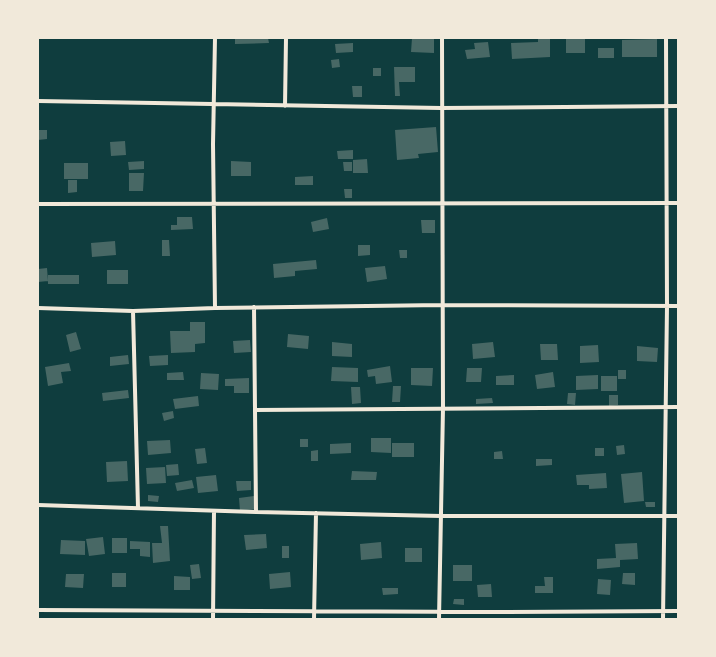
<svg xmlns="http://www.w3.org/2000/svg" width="716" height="657" font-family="Mulish,sans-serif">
<rect width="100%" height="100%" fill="#0f3d3e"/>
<path fill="#486865" d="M235,38h33l1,5 -34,1z
M412,38h22v15l-23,-1z
M538,38h12v19l-38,2 -1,-16 27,-1z
M566,38h19v15h-19z
M657,39v18h-35v-17z
M488,42l2,15 -23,2 -2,-9 10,-1 -1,-6z
M353,43v9l-17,1 -1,-9z
M598,48h16v10h-16z
M339,59l1,8 -8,1 -1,-8z
M394,67h21v15h-16l1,14h-5z
M373,68h8v8h-8z
M352,86h10v11h-9z
M436,127l2,25 -20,2 1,4 -22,2 -2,-30z
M38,130h9v9l-9,1z
M125,141l1,14 -15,1 -1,-14z
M353,150v9h-15l-1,-8z
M367,159l1,14h-15v-13z
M144,161v8l-15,1 -1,-8z
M231,161l20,1v14h-20z
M343,162h9v9h-8z
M64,163h24v16h-24z
M129,173h15l-1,18h-14z
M313,176v9h-18v-8z
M68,180h9v12l-9,1z
M344,189h8v9h-7z
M177,217h15l1,12 -22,1v-5h6z
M327,218l2,11 -16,3 -2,-10z
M421,220h14v13h-13z
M162,240h7l1,16h-8z
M115,241l1,14 -24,2 -1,-14z
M358,245h12v10l-12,1z
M399,250h8v8h-7z
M316,260l1,9 -22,2v5l-21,2 -1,-14z
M385,266l2,13 -20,3 -2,-14z
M47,268l1,13 -10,1v-13z
M107,270h21v14h-21z
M48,275h31v9h-31z
M190,322h15v21l-10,1v8l-24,1 -1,-22h20z
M76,332l5,17 -11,3 -4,-17z
M288,334l21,2 -1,13 -21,-2z
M250,340l1,12 -17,1 -1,-12z
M332,342l20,2v13l-20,-1z
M493,342l2,15 -22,2 -1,-15z
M540,344h17l1,16h-17z
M598,345l1,17 -19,1v-17z
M637,346l21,2 -1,14 -20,-1z
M128,355l1,9 -19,2v-9z
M168,355v10l-18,1 -1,-10z
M69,363l2,8 -10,1 2,11 -15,3 -3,-19z
M390,366l2,16 -16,2 -1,-8 -7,1 -1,-7z
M332,367l26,1v14l-27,-1z
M411,368h22l-1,18 -21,-1z
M467,368h15l-1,14h-15z
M618,370h8v9h-8z
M183,372l1,8h-17v-7z
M553,372l2,15 -18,2 -2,-14z
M201,373l18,1 -1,16 -18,-1z
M514,375v10h-18v-9z
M598,375v14l-22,1v-14z
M601,376h16v15h-16z
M249,378v15h-15v-7h-9v-7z
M393,386h8l-1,16h-8z
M351,387h9l1,16 -9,1z
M128,390l1,8 -26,3 -1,-8z
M568,393h8l-1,12 -8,-1z
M609,395h9v10l-9,1z
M198,396l1,10 -24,3 -2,-10z
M492,398l1,5 -17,1v-5z
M173,411l1,7 -10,3 -2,-8z
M371,438h20v15l-20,-1z
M300,439h8v8h-8z
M170,440l1,13 -23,2 -1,-14z
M351,443v10l-21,1v-10z
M392,443h22v14h-22z
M624,445l1,9 -8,1 -1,-9z
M205,448l2,15 -10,1 -2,-15z
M595,448h9v8h-9z
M318,450v11h-7v-10z
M502,451l1,8h-9v-7z
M536,459h16v6l-16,1z
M127,461l1,20 -21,1 -1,-20z
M178,464l1,11 -12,1 -1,-11z
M165,467l1,16 -19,1 -1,-16z
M352,471l25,1 -1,8h-25z
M642,472l2,29 -20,2 -3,-29z
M606,473l1,15 -18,1v-4h-12l-1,-10z
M216,475l2,16 -20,2 -2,-16z
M192,480l2,8 -17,3 -2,-8z
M236,481h15v9l-14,1z
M148,495l11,1 -1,6 -10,-1z
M254,496l1,13 -15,2 -1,-13z
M645,502h10v5h-9z
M160,526h8l2,35 -17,2 -1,-20h10z
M266,534l1,14 -21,2 -2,-15z
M103,537l2,17 -16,2 -3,-17z
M112,538h15v15h-15z
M61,540l24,1v14l-25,-1z
M130,541l20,1v15l-10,-1v-7h-10z
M381,542l1,16 -21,2 -1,-16z
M637,543l1,16 -18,1v7l-23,2v-10l19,-1 -1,-14z
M282,546h7v12h-7z
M405,548h17v14h-17z
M199,564l2,14 -9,1 -2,-14z
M453,565h19v16h-19z
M290,572l1,15 -21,2 -1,-15z
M112,573h14v14h-14z
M623,573h12v12l-13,-1z
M66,574h18l-1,14 -18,-1z
M174,576l16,1v13h-16z
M544,577h9v16h-18v-7h10z
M598,579l13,1 -1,15 -13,-1z
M491,584l1,13h-14l-1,-12z
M382,588h16v6l-15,1z
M454,599h10v6l-11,-1z"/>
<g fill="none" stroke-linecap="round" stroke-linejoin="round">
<path stroke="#f1e9da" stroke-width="4" d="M215,38l-2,106 2,164
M38,101l403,7 237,-2
M285,106l1,-68
M38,204l640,-1
M254,307l2,205
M38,308l95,3 82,-3 227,-3 236,1
M133,311l5,197
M255,410l423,-3
M38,505l218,7 185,4h237
M38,610l461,2 179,-1
M213,619l1,-108
M314,619l2,-106
M439,619l4,-211 -1,-370
M663,619l4,-313 -1,-268"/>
</g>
<rect width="716" height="657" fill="none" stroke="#f1e9da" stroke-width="78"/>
</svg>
